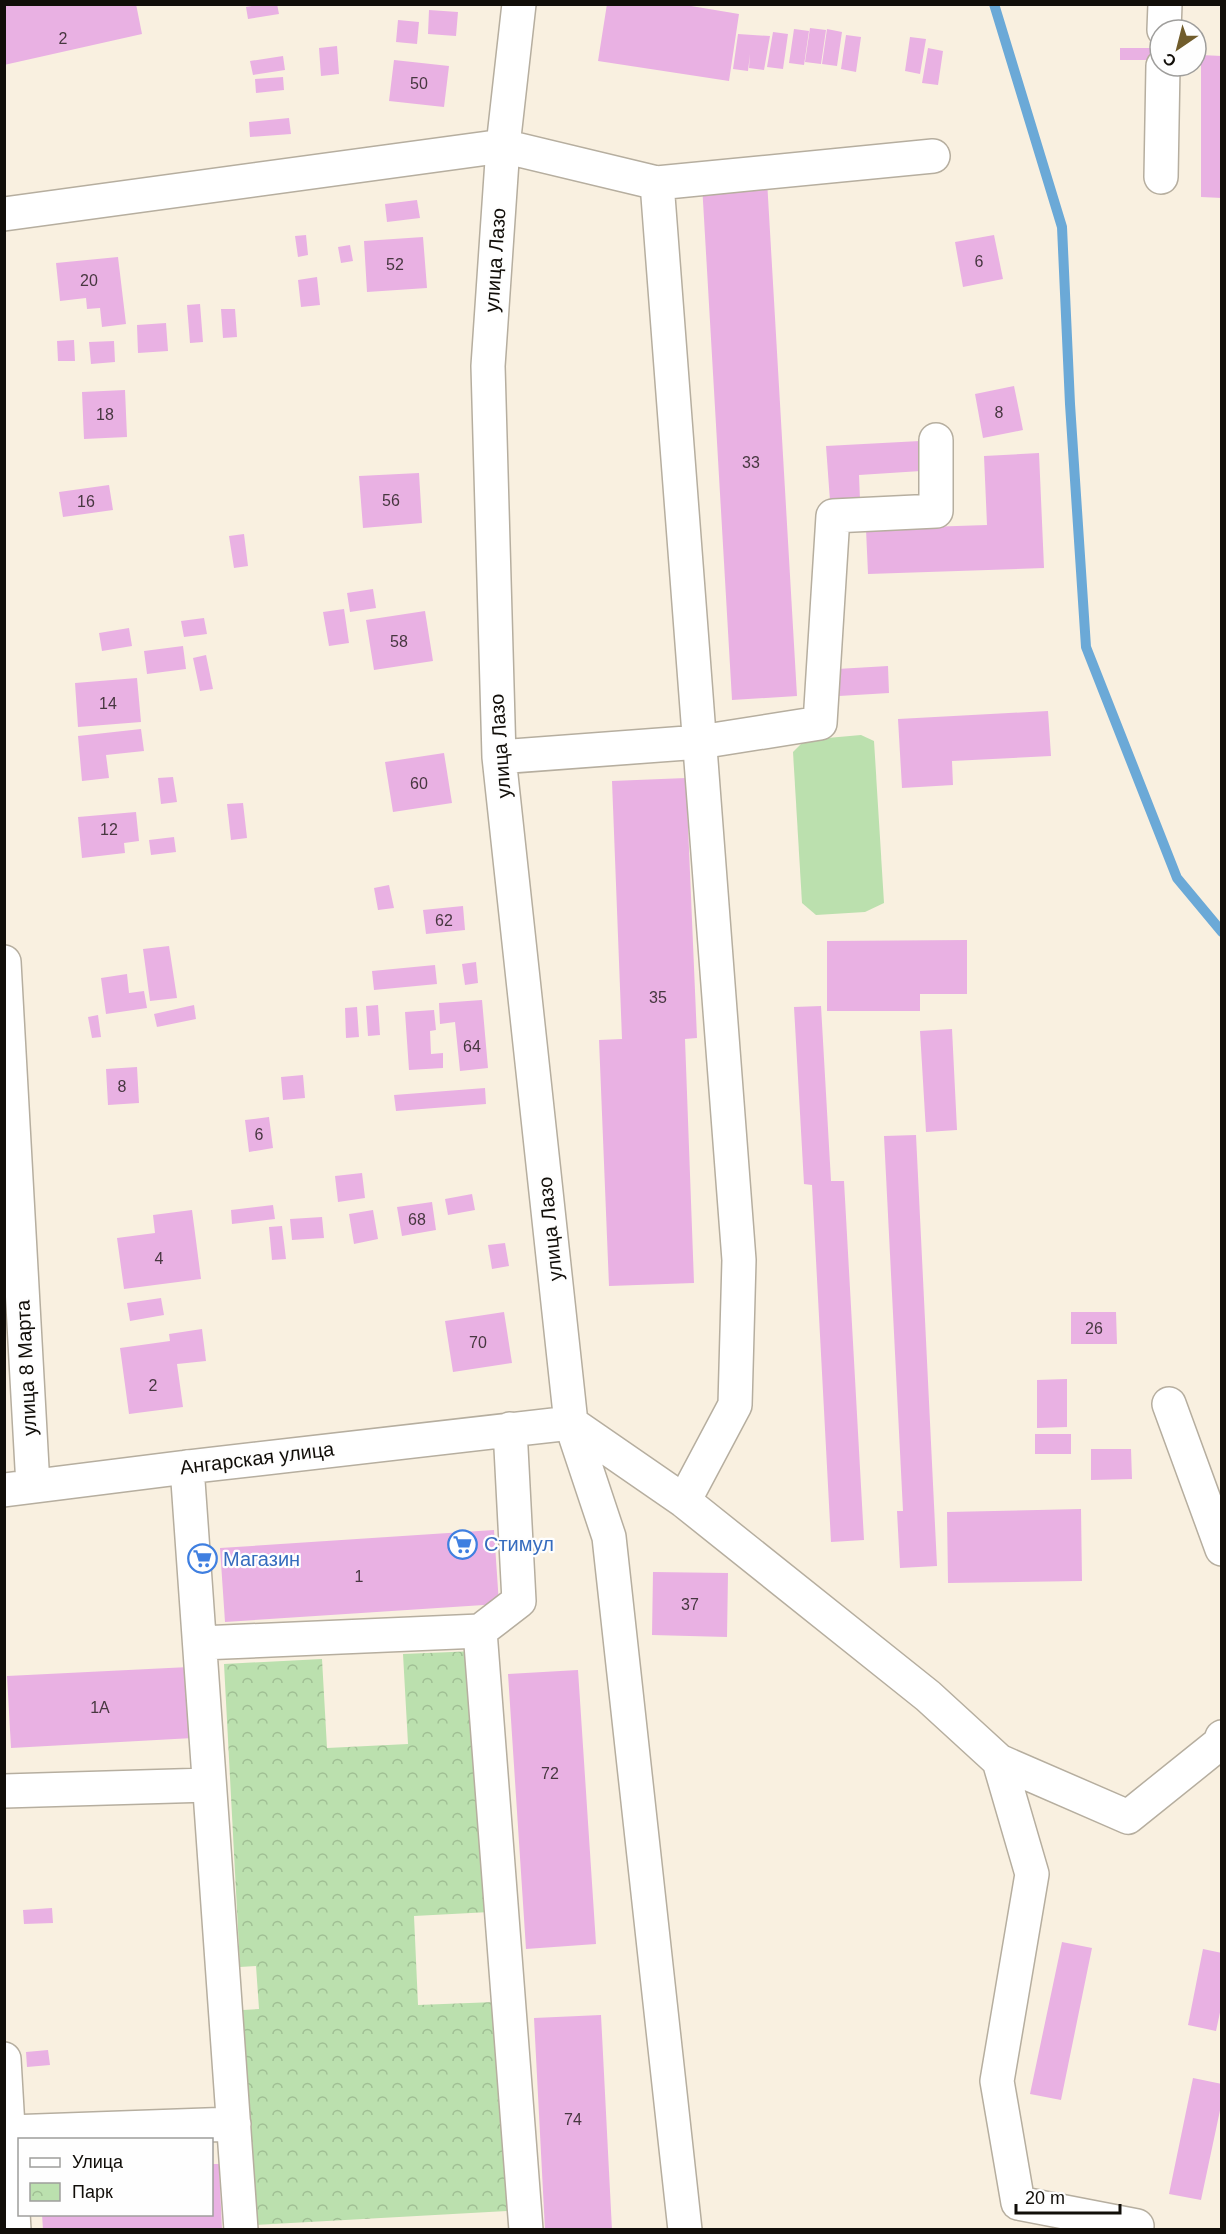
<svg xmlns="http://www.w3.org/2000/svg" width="1226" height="2234" font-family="Helvetica,sans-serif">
<defs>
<pattern id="park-crowns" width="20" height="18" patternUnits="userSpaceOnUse" patternTransform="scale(1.5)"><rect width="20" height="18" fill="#bbe0ae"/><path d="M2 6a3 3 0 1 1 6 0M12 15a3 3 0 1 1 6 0" fill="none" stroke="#a0bf94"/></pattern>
</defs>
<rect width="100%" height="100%" fill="#f9f0e0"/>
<path fill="url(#park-crowns)" d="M476,1651l14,261 -76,4 4,89 77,-3 12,209 -252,14 -12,-215 16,-1 -3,-43 -16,1 -16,-303 98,-5 5,89 81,-4 -5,-90z"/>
<path fill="#bbe0ae" d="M861,735l13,6 10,162 -19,9 -49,3 -14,-12 -9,-151 12,-12z"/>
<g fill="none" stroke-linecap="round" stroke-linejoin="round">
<path stroke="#6ba9d7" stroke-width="10" d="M994,4l68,223 8,177 16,243 91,231 45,54"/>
</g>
<path fill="#e9b1e3" d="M4,4h132l6,30 -138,31z
M264,4h13l2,10 -31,5 -2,-12z
M607,4h72l60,10 -10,67 -131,-20z
M429,10l29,2 -2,24 -28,-2z
M398,20l21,2 -2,22 -21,-2z
M810,28l16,2 -5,34 -16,-2z
M794,29l15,2 -5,34 -15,-2z
M827,29l15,3 -5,34 -15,-2z
M773,32l15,2 -5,35 -16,-2z
M738,34l32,2 -6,34 -15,-2 1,-14 -2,17 -15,-2z
M846,35l15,2 -5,35 -15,-3z
M910,37l16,2 -6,35 -15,-3z
M337,46l2,28 -18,2 -2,-28z
M928,48l15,3 -5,34 -16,-2z
M1120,48h31v12h-31z
M1201,55l21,1v142l-21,-1z
M283,56l2,14 -32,5 -3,-14z
M394,60l55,6 -5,41 -55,-6z
M283,77l1,13 -28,3 -1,-14z
M289,118l2,16 -41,3 -1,-15z
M767,180l30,516 -65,4 -30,-516z
M417,200l3,18 -33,4 -2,-18z
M306,235l2,20 -10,2 -3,-21z
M994,235l9,44 -40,8 -8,-45z
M423,237l4,51 -60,4 -3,-51z
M350,245l3,16 -12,2 -3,-16z
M118,257l8,67 -24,3 -2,-19 -13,1 -1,-11 -26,3 -4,-38z
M317,277l3,28 -19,2 -3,-27z
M200,304l3,38 -13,1 -3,-38z
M221,309h14l2,28 -14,1z
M166,323l2,28 -30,2 -1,-28z
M74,340l1,21h-17l-1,-20z
M114,341l1,21 -24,2 -2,-22z
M1014,386l9,44 -40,8 -8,-44z
M125,390l2,47 -43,2 -2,-47z
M920,441l1,30 -62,4 1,25 -30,1 -4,-55z
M1039,453l5,115 -176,6 -2,-45 121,-4 -3,-69z
M419,473l3,50 -59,5 -4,-52z
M109,485l4,25 -50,7 -4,-25z
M244,534l4,32 -14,2 -5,-32z
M373,589l3,19 -26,4 -3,-19z
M344,609l5,34 -20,3 -6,-34z
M425,611l8,50 -59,9 -8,-50z
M204,618l3,16 -23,3 -3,-16z
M129,628l3,18 -30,5 -3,-18z
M183,646l3,23 -39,5 -3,-23z
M206,655l7,34 -13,2 -7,-33z
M888,666l1,27 -50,3 -2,-27z
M137,678l4,44 -63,5 -3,-44z
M1048,711l3,45 -99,5 1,24 -51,3 -4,-69z
M141,729l3,22 -38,4 3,23 -27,3 -4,-45z
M444,753l8,50 -59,9 -8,-50z
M173,777l4,25 -16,2 -3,-26z
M686,778l11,260 -12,1 9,244 -85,3 -10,-246 23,-1 -10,-258z
M243,803l4,35 -16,2 -4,-36z
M136,812l3,29 -15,2 1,10 -43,5 -4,-41z
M174,837l2,15 -25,3 -2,-15z
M389,885l5,23 -16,2 -4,-22z
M463,906l2,24 -39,4 -3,-24z
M967,940v54h-47v17h-93v-70z
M169,946l8,52 -27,3 -7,-52z
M476,962l2,21 -13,2 -3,-21z
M435,965l2,19 -63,6 -2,-19z
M127,974l2,19 15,-2 3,17 -41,6 -5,-36z
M482,1000l6,68 -28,3 -5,-49 -15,2 -1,-21z
M194,1005l2,14 -39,8 -3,-13z
M378,1005l2,30 -12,1 -2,-30z
M821,1006l10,175h13l20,359 -33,2 -19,-357 -8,-1 -10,-177z
M357,1007l2,30 -13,1 -1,-30z
M434,1010l2,20 -6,1 1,23 12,-1v15l-34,2 -4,-58z
M98,1015l3,22 -9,1 -4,-21z
M952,1029l5,101 -31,2 -6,-101z
M137,1067l2,36 -31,2 -2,-36z
M303,1075l2,23 -22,2 -2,-23z
M485,1088l1,16 -90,7 -2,-16z
M269,1117l4,31 -24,4 -4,-32z
M916,1135l21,431 -37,2 -3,-57h6l-19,-375z
M362,1173l3,25 -27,4 -3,-26z
M472,1194l3,16 -27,5 -3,-16z
M432,1202l4,28 -34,6 -5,-29z
M273,1205l2,14 -43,5 -1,-14z
M192,1210l9,69 -77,10 -7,-51 38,-5 -2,-18z
M373,1210l5,29 -24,5 -5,-30z
M322,1217l2,21 -32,2 -2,-21z
M282,1226l4,33 -14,1 -3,-33z
M505,1243l4,23 -17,3 -4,-24z
M161,1298l3,17 -34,6 -3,-18z
M504,1312l8,51 -59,9 -8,-51z
M1071,1312h45l1,32h-46z
M202,1329l4,32 -29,3 6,43 -54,7 -9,-66 50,-7 -1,-7z
M1067,1379v48l-30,1v-48z
M1035,1434h36v20h-36z
M1091,1449h40l1,30 -41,1z
M1081,1509l1,72 -134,2 -1,-71z
M494,1530l5,74 -274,18 -5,-74z
M653,1572l75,1 -1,64 -75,-2z
M189,1667l4,71 -182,10 -4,-72z
M578,1670l18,274 -70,5 -18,-275z
M52,1908l1,15 -29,1 -1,-14z
M1062,1942l30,6 -31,152 -31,-6z
M1203,1949l19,4v50l-6,28 -28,-6z
M601,2015l11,215h-67l-11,-212z
M48,2050l2,15 -23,2 -1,-15z
M1193,2078l29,6v17l-21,99 -32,-6z
M212,2164h7l3,65 -179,1 -1,-16h170z"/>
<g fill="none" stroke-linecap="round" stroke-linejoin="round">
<defs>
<path id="minor" d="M519,4l-16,142 -15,220 11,391 72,666 38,114 76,693
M1164,30l1,-26
M1161,177l2,-111
M657,183l276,-27
M4,214l499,-68 154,37 82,1077 -4,145 -51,96
M499,757l201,-15 120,-19 13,-207 103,-5v-71
M4,962l29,524
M1169,1404l53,145
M571,1423l113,78 244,195 71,65 33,113 -35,207 21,122 119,23
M187,1467l54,763
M4,1490l183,-23 384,-44
M480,1631l46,599
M201,1643l279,-12 39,-30 -9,-172
M999,1761l129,56 92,-74 2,-6
M4,1791l205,-6
M4,2059l10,171
M9,2132l225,-8"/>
</defs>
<use href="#minor" stroke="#b6ae9f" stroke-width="36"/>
<use href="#minor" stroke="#fff" stroke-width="33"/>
</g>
<defs>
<symbol id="supermarket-ring" viewBox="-11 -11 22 22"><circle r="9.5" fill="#fefefe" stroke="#3f7fe0" stroke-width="1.5"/><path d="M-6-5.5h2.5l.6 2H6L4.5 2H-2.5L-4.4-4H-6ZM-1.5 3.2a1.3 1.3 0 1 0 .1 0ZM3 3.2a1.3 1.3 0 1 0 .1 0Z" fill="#3f7fe0"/></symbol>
</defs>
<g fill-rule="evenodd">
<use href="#supermarket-ring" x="446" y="1528" width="33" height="33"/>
<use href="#supermarket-ring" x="186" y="1542" width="33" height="33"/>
</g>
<g text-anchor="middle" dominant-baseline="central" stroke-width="4.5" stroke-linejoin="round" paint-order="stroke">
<g font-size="16" fill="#473740">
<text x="63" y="38">2</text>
<text x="419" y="83">50</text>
<text x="979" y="261">6</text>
<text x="395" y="264">52</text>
<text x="89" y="280">20</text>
<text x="999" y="412">8</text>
<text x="105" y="414">18</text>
<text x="751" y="462">33</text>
<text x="391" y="500">56</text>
<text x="86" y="501">16</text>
<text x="399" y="641">58</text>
<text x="108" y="703">14</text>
<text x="419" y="783">60</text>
<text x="109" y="829">12</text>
<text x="444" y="920">62</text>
<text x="658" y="997">35</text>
<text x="472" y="1046">64</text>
<text x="122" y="1086">8</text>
<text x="259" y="1134">6</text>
<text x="417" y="1219">68</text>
<text x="159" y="1258">4</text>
<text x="1094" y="1328">26</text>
<text x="478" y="1342">70</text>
<text x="153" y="1385">2</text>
<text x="359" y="1576">1</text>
<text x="690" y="1604">37</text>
<text x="100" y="1707">1А</text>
<text x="550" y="1773">72</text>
<text x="573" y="2119">74</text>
</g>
<g font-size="20" fill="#110e09" stroke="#fefefe">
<text transform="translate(495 260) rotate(-86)">улица Лазо</text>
<text transform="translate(500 746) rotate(-94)">улица Лазо</text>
<text transform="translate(550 1229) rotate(-96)">улица Лазо</text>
<text transform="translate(26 1368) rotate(-93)">улица 8 Марта</text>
<text transform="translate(257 1458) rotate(-7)">Ангарская улица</text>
</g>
<g font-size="20" fill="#366cbe" stroke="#fefefe" text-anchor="start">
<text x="484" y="1544">Стимул</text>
<text x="223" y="1559">Магазин</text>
</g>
</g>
<rect width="1226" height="2234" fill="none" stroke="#110e09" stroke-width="12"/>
<rect x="18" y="2138" width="195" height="78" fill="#fefefe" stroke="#9f9e9c" stroke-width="1.5"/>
<rect x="30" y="2158" width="30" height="9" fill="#ffffff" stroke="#9f9e9c" stroke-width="1.5"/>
<text x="72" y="2168" font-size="18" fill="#110e09">Улица</text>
<rect x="30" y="2183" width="30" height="18" fill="url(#park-crowns)" stroke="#9f9e9c" stroke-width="1.5"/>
<text x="72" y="2198" font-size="18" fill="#110e09">Парк</text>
<g transform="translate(1178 48) rotate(215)"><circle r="28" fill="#fefefe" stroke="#9f9e9c" stroke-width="1.5"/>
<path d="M0-4.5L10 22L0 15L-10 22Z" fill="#705c2b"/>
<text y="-9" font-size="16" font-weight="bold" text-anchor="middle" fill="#110e09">С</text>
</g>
<path d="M1016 2204v9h104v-9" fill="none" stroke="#110e09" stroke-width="3"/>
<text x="1025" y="2204" font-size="18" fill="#110e09" stroke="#fefefe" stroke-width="4.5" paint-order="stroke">20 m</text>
</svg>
